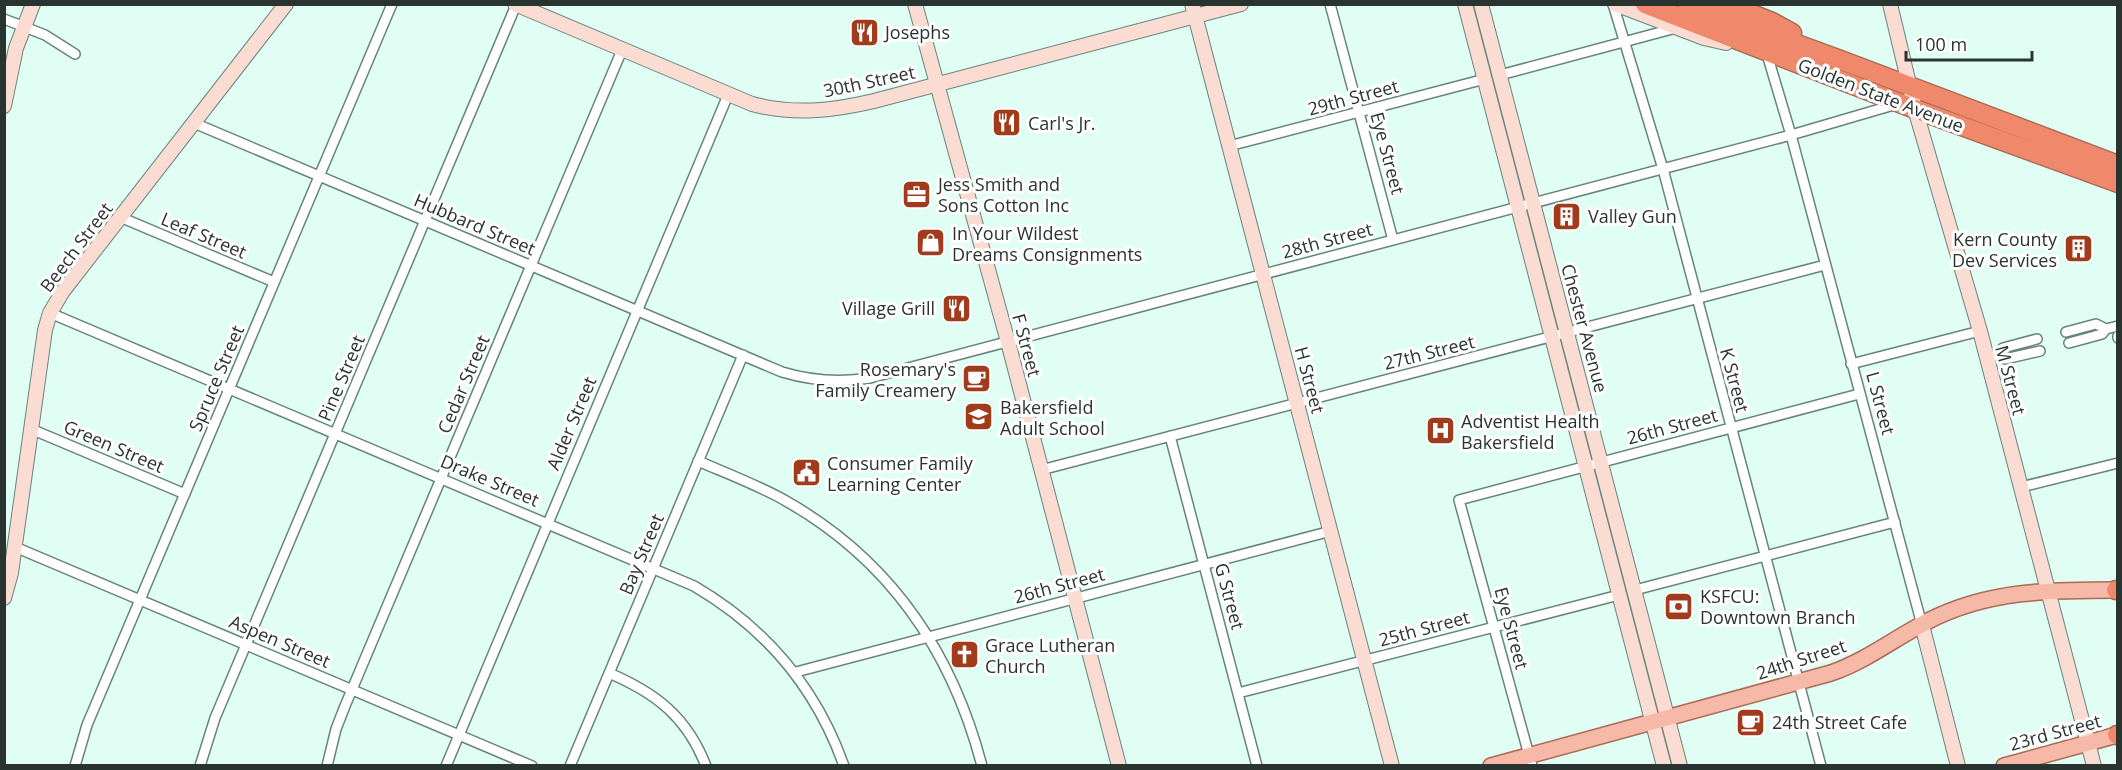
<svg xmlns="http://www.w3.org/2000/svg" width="2122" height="770" font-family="'Open Sans',sans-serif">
<rect width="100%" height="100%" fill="#e0fef3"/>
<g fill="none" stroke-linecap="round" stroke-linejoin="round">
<defs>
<path id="street" d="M1330,4l63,236
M1613,4l50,165 158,597
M4,19l41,16 30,19
M1766,51l25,84 131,490
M1500,75l176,-47
M194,123l588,249c30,9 57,11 88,6l921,-243 106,-31
M1229,146l256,-67
M120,217l154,65
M50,313l644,273c72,42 122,101 150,180
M2066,332l30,-8 10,5 12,-3
M2118,336v2
M2069,343l33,-9 4,-5
M1997,355l8,4 35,-8
M1987,357l10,-2 6,-7 34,-9
M1851,364l129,-33
M31,429l154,65
M1170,436l87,330
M698,461c30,13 60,24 88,40 104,59 166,150 196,265
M1041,470l784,-205
M2021,487l97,-24
M15,547l517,219
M1635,590l260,-68
M796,672l535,-141
M609,673c47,20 78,44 97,93
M1238,693l381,-98
M75,766l12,-41 305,-721
M200,766l15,-48 301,-713
M327,766l9,-37 9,-23 277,-656
M446,766l282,-671
M570,766l173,-411
M1532,766l-73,-266 400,-106"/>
<path id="secondary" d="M515,4l237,100c42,11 80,7 122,-3l367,-97
M915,4l93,338 111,424
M1192,4l200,762
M1465,4l199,762
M1481,4l199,762
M1615,4l89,34 22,5
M1890,4l25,105 65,222 114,435
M4,106l12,-58 17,-44
M4,598l7,-25 34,-243 5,-17 13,-22 223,-287
M1922,625l36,141"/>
<path id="primary" d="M1491,766l340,-93c35,-12 64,-35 97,-52 60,-31 122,-31 188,-31
M2004,766l113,-31"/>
<path id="highway" d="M1645,4l270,105 203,74
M1687,4l151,55 280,106
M1727,4l45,18 20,11
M2116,590h2
M2117,735h1"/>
</defs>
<use href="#street" stroke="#68847a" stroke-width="12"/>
<use href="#secondary" stroke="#68847a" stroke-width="16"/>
<use href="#primary" stroke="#aa6b57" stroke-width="18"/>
<use href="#highway" stroke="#aa6b57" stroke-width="21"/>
<use href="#street" stroke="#fff" stroke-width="9"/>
<use href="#secondary" stroke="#fadcd3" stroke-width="14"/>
<use href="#primary" stroke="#f6b8a7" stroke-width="15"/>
<use href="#highway" stroke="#f0896c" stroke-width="18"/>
</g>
<defs>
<symbol id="restaurant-square" viewBox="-11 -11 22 22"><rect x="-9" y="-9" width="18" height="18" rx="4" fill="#a23a1c" stroke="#fff"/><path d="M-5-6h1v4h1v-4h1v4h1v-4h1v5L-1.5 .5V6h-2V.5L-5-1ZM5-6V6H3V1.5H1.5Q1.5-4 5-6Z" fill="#fff"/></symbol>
<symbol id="office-square" viewBox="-11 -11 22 22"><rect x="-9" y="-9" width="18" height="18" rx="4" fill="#a23a1c" stroke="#fff"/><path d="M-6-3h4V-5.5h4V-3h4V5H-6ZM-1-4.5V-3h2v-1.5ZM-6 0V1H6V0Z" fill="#fff"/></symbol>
<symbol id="building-square" viewBox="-11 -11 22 22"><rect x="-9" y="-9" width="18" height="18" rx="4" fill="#a23a1c" stroke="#fff"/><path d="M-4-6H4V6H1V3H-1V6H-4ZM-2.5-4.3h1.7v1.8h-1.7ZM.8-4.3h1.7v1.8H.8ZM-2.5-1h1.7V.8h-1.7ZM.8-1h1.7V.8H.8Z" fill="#fff"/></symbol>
<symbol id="shop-square" viewBox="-11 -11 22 22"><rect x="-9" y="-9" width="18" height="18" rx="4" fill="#a23a1c" stroke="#fff"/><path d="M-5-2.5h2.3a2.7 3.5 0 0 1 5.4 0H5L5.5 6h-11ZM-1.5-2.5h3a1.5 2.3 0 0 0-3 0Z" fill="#fff"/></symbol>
<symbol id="cafe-square" viewBox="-11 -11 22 22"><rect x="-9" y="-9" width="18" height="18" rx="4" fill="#a23a1c" stroke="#fff"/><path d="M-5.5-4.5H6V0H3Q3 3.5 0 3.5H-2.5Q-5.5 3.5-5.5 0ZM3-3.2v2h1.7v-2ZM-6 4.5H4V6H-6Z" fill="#fff"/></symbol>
<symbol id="university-square" viewBox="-11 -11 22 22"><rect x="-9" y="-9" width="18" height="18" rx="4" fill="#a23a1c" stroke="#fff"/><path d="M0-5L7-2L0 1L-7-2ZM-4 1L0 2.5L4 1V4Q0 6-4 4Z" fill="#fff"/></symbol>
<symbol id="hospital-square" viewBox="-11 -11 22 22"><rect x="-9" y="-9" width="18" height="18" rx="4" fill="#a23a1c" stroke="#fff"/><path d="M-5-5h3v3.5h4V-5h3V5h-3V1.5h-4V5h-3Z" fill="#fff"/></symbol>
<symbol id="civic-square" viewBox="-11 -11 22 22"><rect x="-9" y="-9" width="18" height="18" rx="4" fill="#a23a1c" stroke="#fff"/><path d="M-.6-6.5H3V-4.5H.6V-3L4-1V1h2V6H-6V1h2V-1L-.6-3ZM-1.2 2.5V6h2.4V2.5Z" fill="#fff"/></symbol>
<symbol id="bank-square" viewBox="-11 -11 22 22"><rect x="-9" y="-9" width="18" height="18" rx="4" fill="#a23a1c" stroke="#fff"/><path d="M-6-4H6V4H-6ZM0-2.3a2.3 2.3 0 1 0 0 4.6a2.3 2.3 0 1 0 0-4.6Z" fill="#fff"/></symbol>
<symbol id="church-square" viewBox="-11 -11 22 22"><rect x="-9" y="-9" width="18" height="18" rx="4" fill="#a23a1c" stroke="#fff"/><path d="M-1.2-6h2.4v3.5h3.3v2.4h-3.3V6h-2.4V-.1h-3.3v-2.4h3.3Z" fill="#fff"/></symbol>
</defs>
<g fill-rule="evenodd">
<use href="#restaurant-square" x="848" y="16" width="33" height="33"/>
<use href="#restaurant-square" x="990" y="106" width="33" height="33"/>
<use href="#office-square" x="900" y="178" width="33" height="33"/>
<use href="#building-square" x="1550" y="200" width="33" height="33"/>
<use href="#shop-square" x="914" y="226" width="33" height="33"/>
<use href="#building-square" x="2062" y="232" width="33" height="33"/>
<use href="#restaurant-square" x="940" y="292" width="33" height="33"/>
<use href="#cafe-square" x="960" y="362" width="33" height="33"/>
<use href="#university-square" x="962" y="400" width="33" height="33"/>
<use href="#hospital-square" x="1424" y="414" width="33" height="33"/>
<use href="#civic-square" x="790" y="456" width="33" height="33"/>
<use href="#bank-square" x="1662" y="590" width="33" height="33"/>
<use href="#church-square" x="948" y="638" width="33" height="33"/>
<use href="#cafe-square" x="1734" y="706" width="33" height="33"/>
</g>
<g text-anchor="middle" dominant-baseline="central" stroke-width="6" stroke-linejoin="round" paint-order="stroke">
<g font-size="18" fill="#293430" stroke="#fff" text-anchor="start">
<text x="885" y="32">Josephs</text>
<text x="1028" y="123">Carl's Jr.</text>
<text x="938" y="184">Jess Smith and<tspan x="938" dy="21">Sons Cotton Inc</tspan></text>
<text x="1588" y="216">Valley Gun</text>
<text x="952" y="233">In Your Wildest<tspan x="952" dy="21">Dreams Consignments</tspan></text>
<text x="2057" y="239" text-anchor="end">Kern County<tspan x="2057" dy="21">Dev Services</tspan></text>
<text x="935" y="308" text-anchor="end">Village Grill</text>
<text x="956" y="369" text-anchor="end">Rosemary's<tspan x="956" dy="21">Family Creamery</tspan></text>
<text x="1000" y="407">Bakersfield<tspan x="1000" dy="21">Adult School</tspan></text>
<text x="1461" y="421">Adventist Health<tspan x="1461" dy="21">Bakersfield</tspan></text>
<text x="827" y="463">Consumer Family<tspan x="827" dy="21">Learning Center</tspan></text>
<text x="1700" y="596">KSFCU:<tspan x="1700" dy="21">Downtown Branch</tspan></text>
<text x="985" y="645">Grace Lutheran<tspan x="985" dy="21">Church</tspan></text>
<text x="1772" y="722">24th Street Cafe</text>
</g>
<g font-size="18" fill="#293430" stroke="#fff">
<text transform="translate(869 81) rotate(-12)">30th Street</text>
<text transform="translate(1881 95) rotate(21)">Golden State Avenue</text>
<text transform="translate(1353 97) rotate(-15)">29th Street</text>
<text transform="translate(1388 153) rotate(75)">Eye Street</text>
<text transform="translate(475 224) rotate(23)">Hubbard Street</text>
<text transform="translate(204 235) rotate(23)">Leaf Street</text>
<text transform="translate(1327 240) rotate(-15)">28th Street</text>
<text transform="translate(76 247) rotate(-53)">Beech Street</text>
<text transform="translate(1585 328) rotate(75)">Chester Avenue</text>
<text transform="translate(1027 345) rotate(75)">F Street</text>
<text transform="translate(1429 352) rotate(-14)">27th Street</text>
<text transform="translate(216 378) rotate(-67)">Spruce Street</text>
<text transform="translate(341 378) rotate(-67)">Pine Street</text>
<text transform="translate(1310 380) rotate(75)">H Street</text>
<text transform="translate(1735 380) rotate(75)">K Street</text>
<text transform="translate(2011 380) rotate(75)">M Street</text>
<text transform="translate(463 384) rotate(-67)">Cedar Street</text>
<text transform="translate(1881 403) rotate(75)">L Street</text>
<text transform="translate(571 423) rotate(-67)">Alder Street</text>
<text transform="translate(1672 426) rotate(-15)">26th Street</text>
<text transform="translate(114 446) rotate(23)">Green Street</text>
<text transform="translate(490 480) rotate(23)">Drake Street</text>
<text transform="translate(641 554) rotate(-67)">Bay Street</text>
<text transform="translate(1059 585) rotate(-15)">26th Street</text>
<text transform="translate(1230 596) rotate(75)">G Street</text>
<text transform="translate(1424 628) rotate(-15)">25th Street</text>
<text transform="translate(1512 628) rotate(75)">Eye Street</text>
<text transform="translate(280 641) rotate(23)">Aspen Street</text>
<text transform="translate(1801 659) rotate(-18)">24th Street</text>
<text transform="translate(2055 732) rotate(-15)">23rd Street</text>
</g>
</g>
<rect width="2122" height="770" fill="none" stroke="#293430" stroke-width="12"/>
<path d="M1906 51v9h126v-9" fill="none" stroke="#293430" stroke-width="3"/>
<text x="1915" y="51" font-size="18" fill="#293430" stroke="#ffffff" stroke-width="4.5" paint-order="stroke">100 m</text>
</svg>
